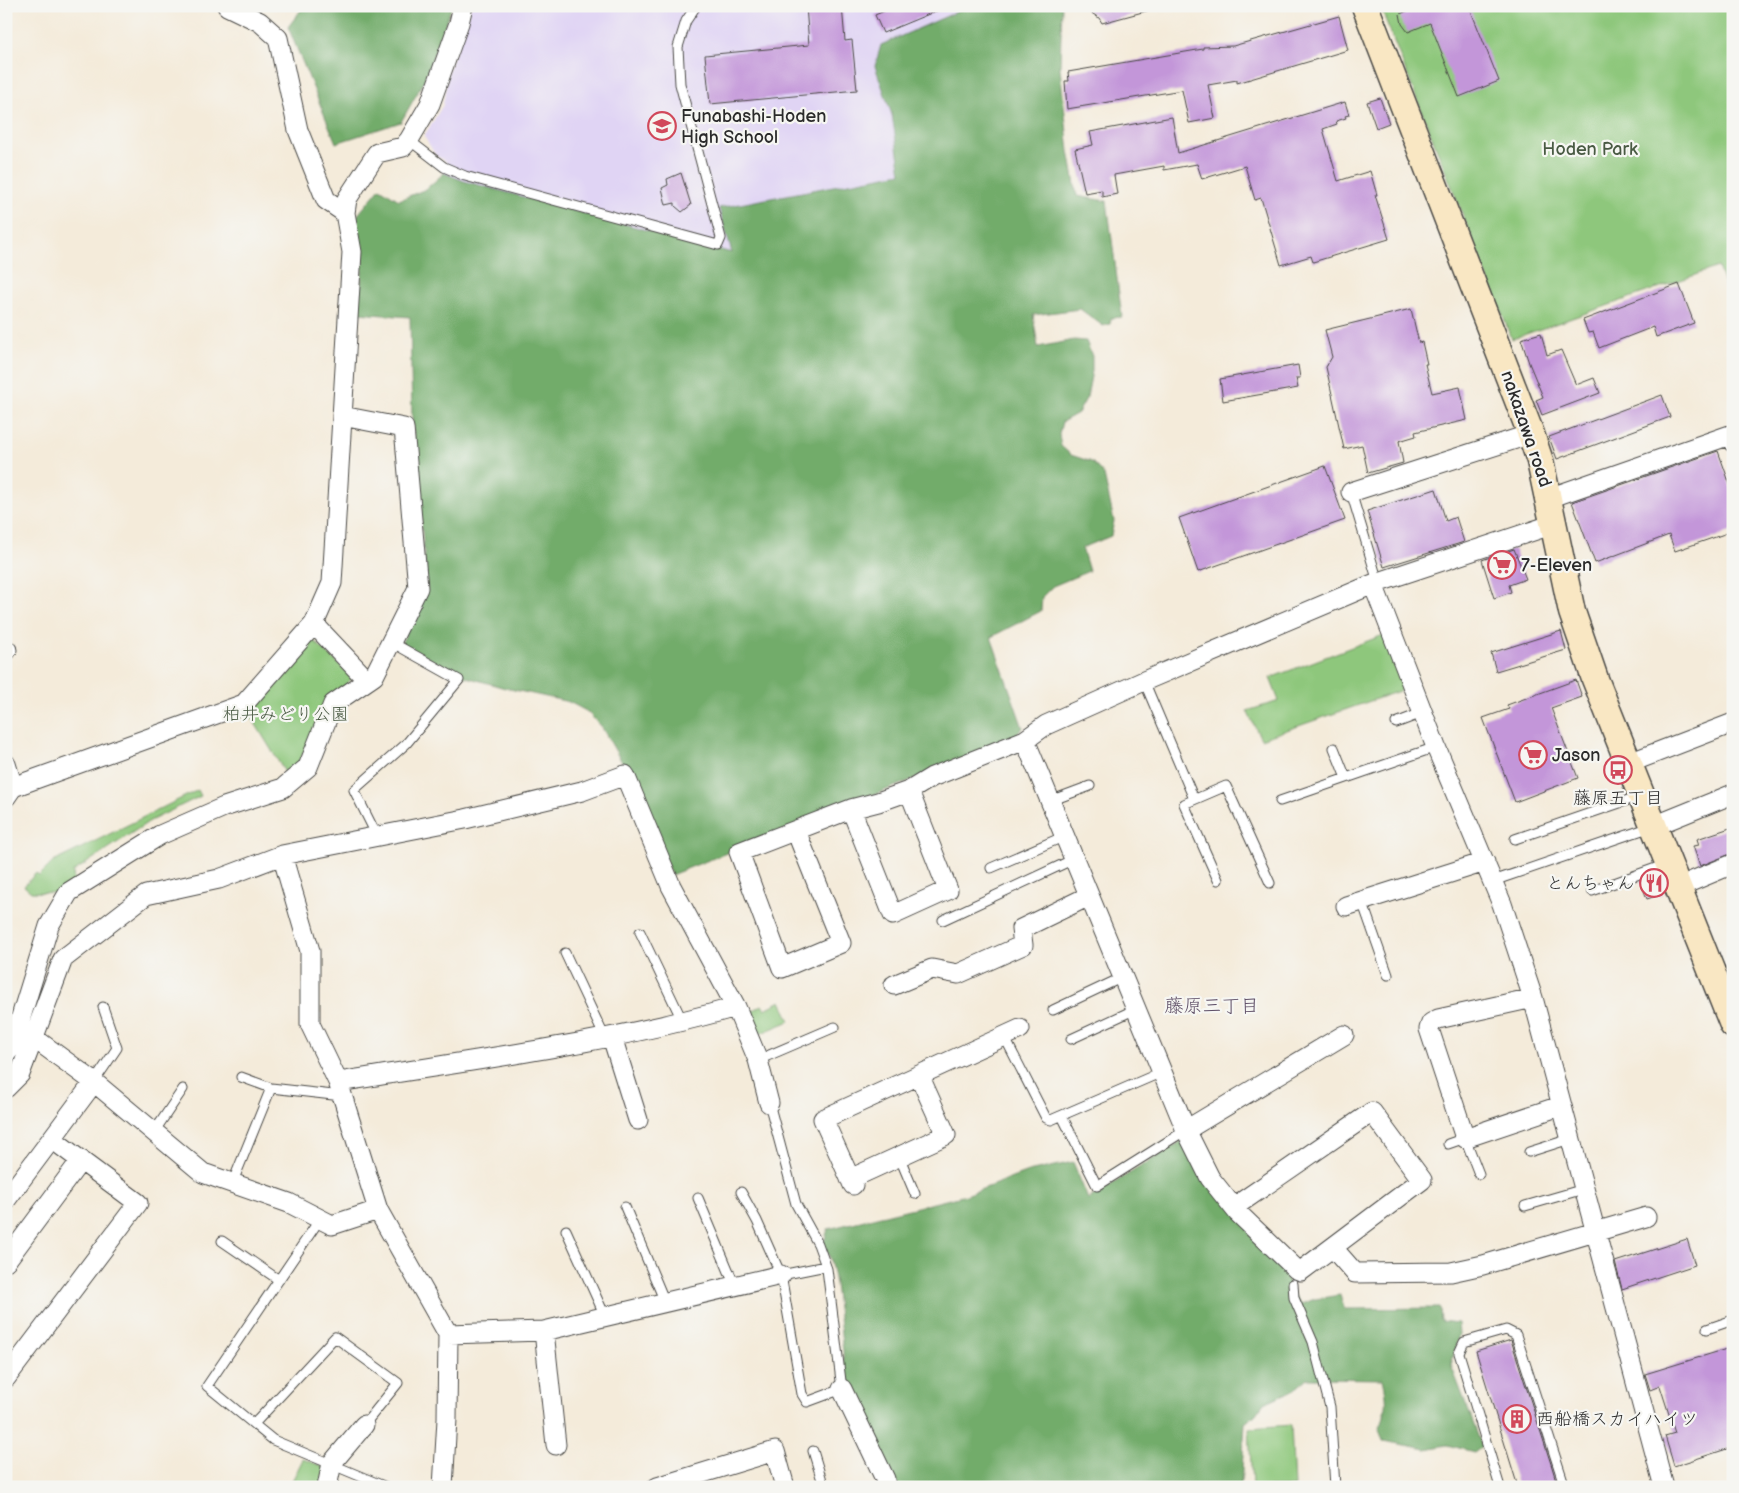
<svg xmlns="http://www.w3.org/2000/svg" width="1739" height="1493" font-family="'Balsamiq Sans','Klee One',sans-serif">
<rect width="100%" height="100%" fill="#f6f6f2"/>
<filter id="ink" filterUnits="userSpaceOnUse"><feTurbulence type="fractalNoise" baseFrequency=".02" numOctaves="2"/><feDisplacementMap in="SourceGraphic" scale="10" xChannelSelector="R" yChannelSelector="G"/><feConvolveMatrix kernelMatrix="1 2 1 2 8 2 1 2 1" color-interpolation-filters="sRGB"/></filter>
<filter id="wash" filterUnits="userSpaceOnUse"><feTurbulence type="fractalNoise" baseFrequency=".0096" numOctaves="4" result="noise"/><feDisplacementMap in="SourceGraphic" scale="20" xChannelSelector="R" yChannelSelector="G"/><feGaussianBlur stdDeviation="1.12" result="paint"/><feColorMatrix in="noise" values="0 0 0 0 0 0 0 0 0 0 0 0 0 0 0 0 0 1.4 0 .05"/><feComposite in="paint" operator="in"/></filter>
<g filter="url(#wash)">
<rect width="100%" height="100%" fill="#f4ebda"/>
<path fill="#e0d4f4" d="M471,6h499l-89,40 -6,20 17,49 9,58 -181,35 13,46 -269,-73 -20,-8 2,-12 -10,-5 -12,-20 19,-31 5,-32z"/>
<path fill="#8ec77b" stroke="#5c7953" d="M1380,6h353v284l-6,2 -9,-25 -206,72z
M1386,634l19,55 -144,50 -14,-28 32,-10 -9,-23z
M313,640l40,37 -33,37 -20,47 -14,13 -39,-64z
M198,790l3,6 -51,25 -77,51 1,9 -17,12 -26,-1 -7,-6 12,-13 3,3 14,-14z
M781,1001l9,20 -31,13 -9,-17 4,-3 -2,-3 10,-6 3,4z
M1291,1425l3,62h-42l-3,-59z
M303,1459l22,8 -4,20h-32z"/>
<path fill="#72ac6b" stroke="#4e6c4b" d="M304,6h148l-28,75 -23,41 -65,21 -48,-116z
M970,6h92l-2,62 9,83 8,45 30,5 15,116 -11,1 -1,6 -7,2 -23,-17 -47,6 5,32 36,-7 12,1 6,15v15l-5,26 -9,16 -16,9 -3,12 2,12 10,9 21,7 12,13 10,46 -3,15 -29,12 7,23 -36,15 -11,11 -1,14 -50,26 32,91 -13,13 -339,134 -44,-104 -26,-45 -15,-15 -17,-9 -64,-14 -42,-12 -62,-32 26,-58 -15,-166 -2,-103 -52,-4 5,-50 -8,-45 25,-30 19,12 27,-11 18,-16 20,8 268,72 -13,-45 182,-35 -9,-58 -17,-49 6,-21z
M1185,1139l101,125 3,24 12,16 14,-5 25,-4 4,14 96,-1 1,13 17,2 1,11 -8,31 31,81 -8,6 -27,-7 -21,4 -43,-8 -4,-12c9,-19 9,-29 4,-50l-75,-1 -14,12 -30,13 -9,12 -10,8 -4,64h-353l-43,-97 -2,-39 -8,-67 -5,-26 -7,-13 5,-16 138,-34 62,-23 45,-10 15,37z"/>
<g id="blocks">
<path fill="#c396d9" d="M806,6h36l3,35 7,-1 5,50 -147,14 -5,-49 104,-10z
M896,6h50v1l-63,26 -8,-18z
M1081,6h69v4l-48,13 -3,-5z
M1419,6h50l30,75 -40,16 -29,-74 -22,9 -6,-8 -2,-10z
M1339,16l9,34 -111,33v-3l-29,5 7,33 -26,5 -7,-33 -115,19 -2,-28h4l-1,-9 135,-23v-2l30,-1z
M1380,98l9,25 -13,5 -9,-26z
M1345,102l4,13 -4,1 1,2 -10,3 1,3 -14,5 15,52 32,-10 7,24h-2l14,44 -76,23 -2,-6 -30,9 -20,-67 -6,2 -10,-34 -43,13 -5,-15 -33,6v-4l-50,9 3,19 -15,3v-7l-17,3 -10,-44 18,-4 -3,-13 82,-15 6,36z
M681,173l10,32 -9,7 -7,-6v-3l-9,2 -4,-17 6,-3 -1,-6z
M1679,284l15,39 -38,14 -3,-10 -54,21 -6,-16 -5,1 -5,-13z
M1411,309l8,34 3,-1 5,22h-2l7,29 28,-6 7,33 -52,12 1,4 -17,5 4,22 -35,10 -6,-28 -18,4 -18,-82 6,-10 -7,-27z
M1541,333l6,22 14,-5 15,35 18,-7 6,15 -58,22 -6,-15 7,-3 -14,-34 -8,-24z
M1298,365l2,13h-4l2,10 -75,13 -3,-22z
M1662,395l8,22 -113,42 -8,-22z
M1718,451l15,42v38l-58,20 -6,-16 -74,28 -23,-61z
M1325,466l20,54 -147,52 -19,-54z
M1436,489l10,32 10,-4 8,25 -80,25 -17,-56z
M1514,549l12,30 -17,6 2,7 -17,6 -12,-38z
M1561,631l5,19 -70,21 -5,-18z
M1576,680l6,17 -31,11 27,70 -63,24 -32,-84 26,-9 -2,-4z
M1733,827v26l-33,13 -7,-20 6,-1 -2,-6z
M1656,875l6,19 -15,5 -7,-19z
M1687,1239l8,26 -73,24 -7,-27z
M1511,1340l40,124 7,23h-40l-42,-136z
M1733,1347v100l-59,19 -9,-30 10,-3 -15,-47 -10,4 -5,-16z"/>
</g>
</g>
<g filter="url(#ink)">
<use href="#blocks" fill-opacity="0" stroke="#494845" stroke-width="1"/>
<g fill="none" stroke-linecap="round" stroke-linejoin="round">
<defs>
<path id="lane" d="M409,140l35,27 21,9 253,69 3,-7 -41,-154 -2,-37 8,-26 10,-15
M1351,492l27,90
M1144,681l50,118
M1396,723l26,-10
M1334,748l12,30
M1050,801l40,-15
M1280,801l156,-54
M377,836l-23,-46 52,-46 53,-64 -68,-38
M1515,839l125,-43
M991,868l74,-32
M1218,880l-34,-76 42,-18 44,97
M1493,881l158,-54
M1592,891l75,-27
M1362,901l26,74
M943,920l131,-61
M640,932l43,90
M565,953l40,85
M1053,1010l70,-33
M1004,1036l42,82 5,2 111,-48
M1071,1039l65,-30
M758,1060l77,-33
M241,1077l30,11
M94,1082l23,-34 -14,-41
M1062,1116l35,70 89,-56
M154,1132l29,-43
M1448,1144l17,-6 14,36
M1529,1152l41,-13
M899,1156l16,38
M232,1184l39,-96 71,8
M741,1192l16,29 24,54 21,119 5,8 35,-13 -15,-120 -9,-25 -22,-40 -27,-101
M698,1198l37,88
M1525,1206l59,-17
M625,1207l40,95
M320,1219l-113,167 66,54 113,47
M566,1230l39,86
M222,1241l57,39
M781,1275l45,-9
M1293,1284l1,14 19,44 17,65 5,80
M1707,1329l26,-9
M254,1424l81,-87 63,46 -34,42
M813,1451l11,36
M1500,1487l-41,-134 5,-11 42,-12 10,5 49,152"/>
<path id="street" d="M227,6l33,16 18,16 20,92 28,70 19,13
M1351,492l180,-58
M1549,498l181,-63 3,7
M1373,584l63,163 66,157 31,94 131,489
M314,624l53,56
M6,650h1
M1025,740l161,390 24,48 28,35 58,56 5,2 121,-91 -50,-68 -138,95
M1629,763l104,-40
M6,764l7,23
M6,797l7,-10 231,-83 70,-80 18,-41 20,-331 -7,-39 2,-14 30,-46 26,-6 6,-7 21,-36 29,-81 4,-17
M851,809l42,106 55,-25 -39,-99
M1654,826l79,-32
M796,831l45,112 -59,25 -43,-116 112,-43 27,-7 31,-11 23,-14 93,-37 21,-15 98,-44 229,-97 181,-60
M1678,887l55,-23
M1346,906l139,-44
M894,985l38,-16 26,5 65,-29 -2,-16 68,-33
M1533,998l-95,21 -7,4 -2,6 36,109 95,-32
M612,1037l26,83
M34,1038l60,44 109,91 86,30 43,22 46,-15
M6,1054l6,-8 37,-120 20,-34 91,-57 64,-28 59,-19 25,-21 25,-63 41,-28 44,-88 -14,-160 -62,-12
M338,1082c133,-22 268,-38 398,-75
M6,1088l14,-14 43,-115 83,-64 73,-16 63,-24
M1186,1130l158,-95
M850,1179l96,-44 -27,-60
M853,1185l-30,-66 197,-90
M6,1200l88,-118
M1333,1248l22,25 96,-1 32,-7 163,-48
M6,1261l75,-101
M544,1331l12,114
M448,1334l96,-3 237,-56
M6,1378l132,-175 -86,-64
M842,1389l43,90v8
M327,1487l5,-24 32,-38
M443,1487l4,-68 1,-85 -70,-124 -40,-128 -28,-58v-73l-28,-96 183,-36 117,-28 43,-16 46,111 65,121 22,53 11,43
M657,1487l118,-36 10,36"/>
<path id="secondary" d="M1365,6l166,428 9,27 32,151 23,67 138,346"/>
</defs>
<use href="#lane" stroke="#494845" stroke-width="11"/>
<use href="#street" stroke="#494845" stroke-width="21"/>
<use href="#secondary" stroke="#494845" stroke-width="29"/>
<use href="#lane" stroke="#fff" stroke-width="9"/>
<use href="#street" stroke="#fff" stroke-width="19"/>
<use href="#secondary" stroke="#f9e7c3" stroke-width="26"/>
</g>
</g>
<defs>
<symbol id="school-ring" viewBox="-11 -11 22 22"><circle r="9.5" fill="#f6f6f2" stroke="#d1495b" stroke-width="1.5"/><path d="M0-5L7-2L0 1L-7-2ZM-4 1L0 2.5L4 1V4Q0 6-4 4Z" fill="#d1495b"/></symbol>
<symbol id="supermarket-ring" viewBox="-11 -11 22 22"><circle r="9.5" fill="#f6f6f2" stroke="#d1495b" stroke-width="1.5"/><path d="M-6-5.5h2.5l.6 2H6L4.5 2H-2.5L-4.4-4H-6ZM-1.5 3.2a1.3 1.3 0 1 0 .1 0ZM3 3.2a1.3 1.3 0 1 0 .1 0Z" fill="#d1495b"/></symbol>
<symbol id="bus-ring" viewBox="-11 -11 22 22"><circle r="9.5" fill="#f6f6f2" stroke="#d1495b" stroke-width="1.5"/><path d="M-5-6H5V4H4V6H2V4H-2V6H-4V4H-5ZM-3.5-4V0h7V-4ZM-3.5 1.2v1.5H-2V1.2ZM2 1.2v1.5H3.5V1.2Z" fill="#d1495b"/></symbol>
<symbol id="restaurant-ring" viewBox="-11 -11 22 22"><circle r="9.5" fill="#f6f6f2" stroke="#d1495b" stroke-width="1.5"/><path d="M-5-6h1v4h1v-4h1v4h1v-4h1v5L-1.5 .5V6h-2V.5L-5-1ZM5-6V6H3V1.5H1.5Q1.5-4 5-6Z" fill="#d1495b"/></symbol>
<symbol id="building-ring" viewBox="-11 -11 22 22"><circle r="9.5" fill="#f6f6f2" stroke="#d1495b" stroke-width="1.5"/><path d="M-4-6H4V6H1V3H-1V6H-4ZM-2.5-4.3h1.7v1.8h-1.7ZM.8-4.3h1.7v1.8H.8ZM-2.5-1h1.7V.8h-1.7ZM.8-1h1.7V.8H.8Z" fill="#d1495b"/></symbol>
</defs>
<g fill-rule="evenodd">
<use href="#school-ring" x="646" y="110" width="32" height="32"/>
<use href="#supermarket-ring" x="1486" y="549" width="32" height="32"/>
<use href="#supermarket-ring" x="1517" y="739" width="32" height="32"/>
<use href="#bus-ring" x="1602" y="754" width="32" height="32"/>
<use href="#restaurant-ring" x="1638" y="867" width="32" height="32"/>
<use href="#building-ring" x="1501" y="1403" width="32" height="32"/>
</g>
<g text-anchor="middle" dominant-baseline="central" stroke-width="4.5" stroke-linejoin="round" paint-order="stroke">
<g font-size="18" fill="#2b2b2b" stroke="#f6f6f2" text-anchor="start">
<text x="681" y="116">Funabashi-Hoden<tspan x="681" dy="21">High School</tspan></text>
<text x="1521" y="565">7-Eleven</text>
<text x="1552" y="755">Jason</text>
<text x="1618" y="798" text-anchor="middle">藤原五丁目</text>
<text x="1635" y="883" text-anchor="end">とんちゃん</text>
<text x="1536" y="1419">西船橋スカイハイツ</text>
</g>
<g font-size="18" fill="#495a43" stroke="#f6f6f2">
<text x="1590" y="149">Hoden Park</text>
<text x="286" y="714">柏井みどり公園</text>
</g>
<g font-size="18" fill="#2b2b2b" stroke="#f6f6f2">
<text transform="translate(1526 429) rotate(71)">nakazawa road</text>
</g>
<g font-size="19" fill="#605068" stroke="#f6f6f2">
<text x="1212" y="1006">藤原三丁目</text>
</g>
</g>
<rect width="1739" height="1493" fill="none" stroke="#f6f6f2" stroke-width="25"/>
</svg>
